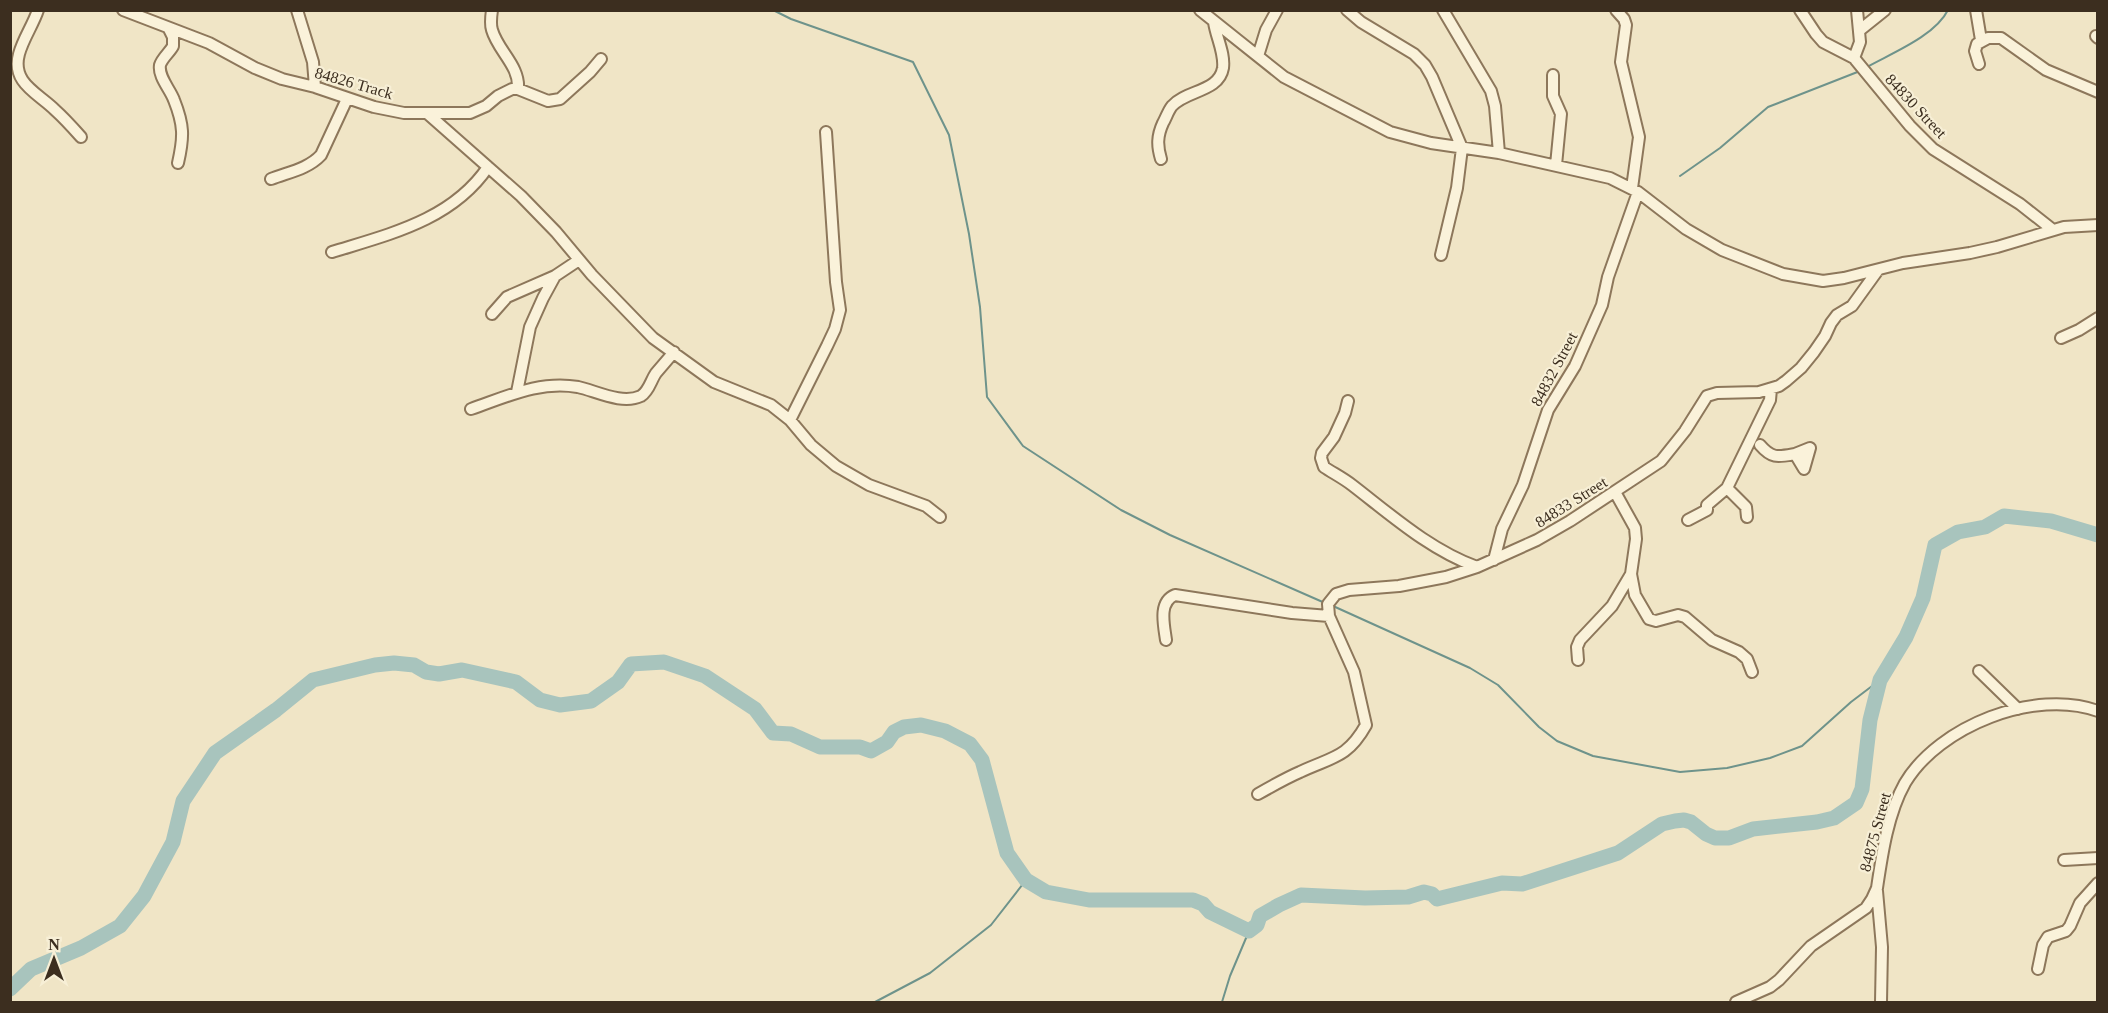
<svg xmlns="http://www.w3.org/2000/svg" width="2108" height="1013" font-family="'Times New Roman',serif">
<rect width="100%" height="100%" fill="#f0e5c6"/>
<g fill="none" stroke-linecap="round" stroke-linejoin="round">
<path stroke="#6e938b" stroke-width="2" d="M773,10l18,9 122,43 36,73 20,99 11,73 7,90 36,49 98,64 49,25 155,68
M1867,67c25,-14 68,-31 81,-57
M1680,176l40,-28 48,-41 92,-36
M1333,606l137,62 28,17 41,42 18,14 36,15 87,16 47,-4 43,-10 32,-12 49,-44 29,-22
M875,1002l55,-29 61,-48 35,-45
M1222,1002l8,-26 19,-45"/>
<path stroke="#a8c4bd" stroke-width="15" d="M10,989l21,-20 50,-21 39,-22 24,-30 29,-54 10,-41 32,-48 61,-43 37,-30 62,-15 19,-2 20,2 12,7 13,2 23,-4 54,12 24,18 20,5 31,-4 27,-19 13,-18 33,-2 41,14 50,33 18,24 18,1 29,13h40l11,4 16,-9 7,-10 10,-5 17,-2 24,6 25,13 12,16 25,93 19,27 20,12 43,8h104l10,4 7,8 39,19 8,-6 3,-9 19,-11 22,-10 64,3 43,-1 16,-5 8,2 5,5 65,-16 20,1 96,-31 44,-29 13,-3 9,-1 7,2 15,12 9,4h14l24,-9 64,-7 17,-4 22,-15 6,-14 8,-69 10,-40 26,-43 17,-39 12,-53 23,-13 27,-5 19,-11 47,5 47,14"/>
<defs>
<path id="minor" d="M38,10c-5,15 -15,29 -19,44 -8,29 19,39 36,56 9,8 18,18 26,27
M123,10l86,33 46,25 27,11 33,8 59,20 30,6h66l16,-7 12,-10 14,-7h6l30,12 12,-2 30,-27 11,-13
M297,10l16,52 2,25
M492,10c-1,7 -2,14 0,20 6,21 28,36 26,59
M1200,10l84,67 106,55 41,11 68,10 111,25 28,14 48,37 36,21 61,24 40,7 21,-3 59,-15 67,-10 27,-6 67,-20 34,-2
M1347,10l14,12 53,32 11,11 7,12 30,71 -5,40 -16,67
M1443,10l48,81 4,15 4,47
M1616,10l8,9 2,6 -5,37 18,75 -7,51
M1800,10l16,24 7,8 31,16 56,68 23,23 87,55 33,26
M1976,10l5,30
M169,29l4,8v9c-3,6 -11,12 -13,19 -2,12 10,24 14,35 10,25 10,37 4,63
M1860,30l25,-20
M2096,36l2,2
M1258,56l8,-26 11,-20
M1854,58l6,-16 -3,-32
M1979,64l-4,-13 2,-7 11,-6h13l45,32 52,22
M1553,75v21l8,18 -5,51
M428,114l93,82 35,36 36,43 61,63 61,44 57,23 19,15 21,25 25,21 33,19 57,21 14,11
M1161,159c-4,-13 -4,-23 2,-36 3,-5 5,-12 9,-17 14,-16 47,-14 51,-38 2,-15 -7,-31 -9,-46
M271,179c18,-7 37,-10 50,-24l26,-56
M332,252c58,-18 120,-32 156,-85
M492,314l15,-17 48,-21 24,-16
M2061,338l18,-8 19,-12
M517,392l13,-65 13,-29 12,-22
M1348,401l-3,12 -11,24 -12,16 -1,5 3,9c9,6 19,11 28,18 39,30 78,65 125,82
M471,409c35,-12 69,-29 107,-22 18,4 44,18 63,9 8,-5 10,-16 15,-23 6,-7 12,-14 18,-21
M790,420l37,-74 8,-17 5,-19 -4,-28 -10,-150
M1760,445c12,14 18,12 35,9l9,15 6,-21 -15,6
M1727,488l19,19 1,10
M1688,520l19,-10v-5l20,-17 43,-88 1,-11
M1494,560l8,-31 21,-44 25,-75 27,-44 27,-61 6,-28 30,-85
M1631,574l4,21 14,24 7,2 22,-6 7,2 27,23 27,12 8,7 5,13
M1166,640c-2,-15 -8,-38 9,-45l117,18 37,3
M1578,660l-1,-13 3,-7 32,-34 19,-32 5,-35 -1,-11 -20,-36
M1979,671l39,38
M1258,794c14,-8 28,-16 42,-22 31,-15 47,-13 66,-47l-12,-53 -25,-56 -1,-12 8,-10 13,-4 50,-4 47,-9 31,-10 60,-27 33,-19 91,-60 24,-30 22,-35 10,-3 42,-1 20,-6 7,-5 15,-13 13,-16 11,-16 6,-13 6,-8 15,-9 26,-36
M2064,860l34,-2
M1877,891l5,56 -1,55
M2038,969l5,-24 5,-8 18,-6 4,-5 10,-23 18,-20
M1736,1002l34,-15 9,-7 32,-34 55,-38 6,-9 5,-11c5,-34 11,-75 28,-105 34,-57 130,-95 193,-72"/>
</defs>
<use href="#minor" stroke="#8d775b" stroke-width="14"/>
<use href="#minor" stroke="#faf2da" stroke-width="10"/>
</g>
<g text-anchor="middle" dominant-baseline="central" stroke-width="4.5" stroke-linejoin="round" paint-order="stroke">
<g font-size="16" fill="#3c2e1f" stroke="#f7efd6">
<text transform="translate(354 83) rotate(16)">84826 Track</text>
<text transform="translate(1916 106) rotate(47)">84830 Street</text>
<text transform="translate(1554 369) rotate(-62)">84832 Street</text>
<text transform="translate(1571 502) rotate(-32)">84833 Street</text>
<text transform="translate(1875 832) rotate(-75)">84875 Street</text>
</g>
</g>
<rect width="2108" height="1013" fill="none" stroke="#3c2e1f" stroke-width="24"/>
<g transform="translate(54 959)" stroke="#f7efd6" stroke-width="4.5" paint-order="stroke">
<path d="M0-4.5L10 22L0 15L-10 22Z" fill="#3c2e1f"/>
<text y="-9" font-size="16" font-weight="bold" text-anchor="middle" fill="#3c2e1f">N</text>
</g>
</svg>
